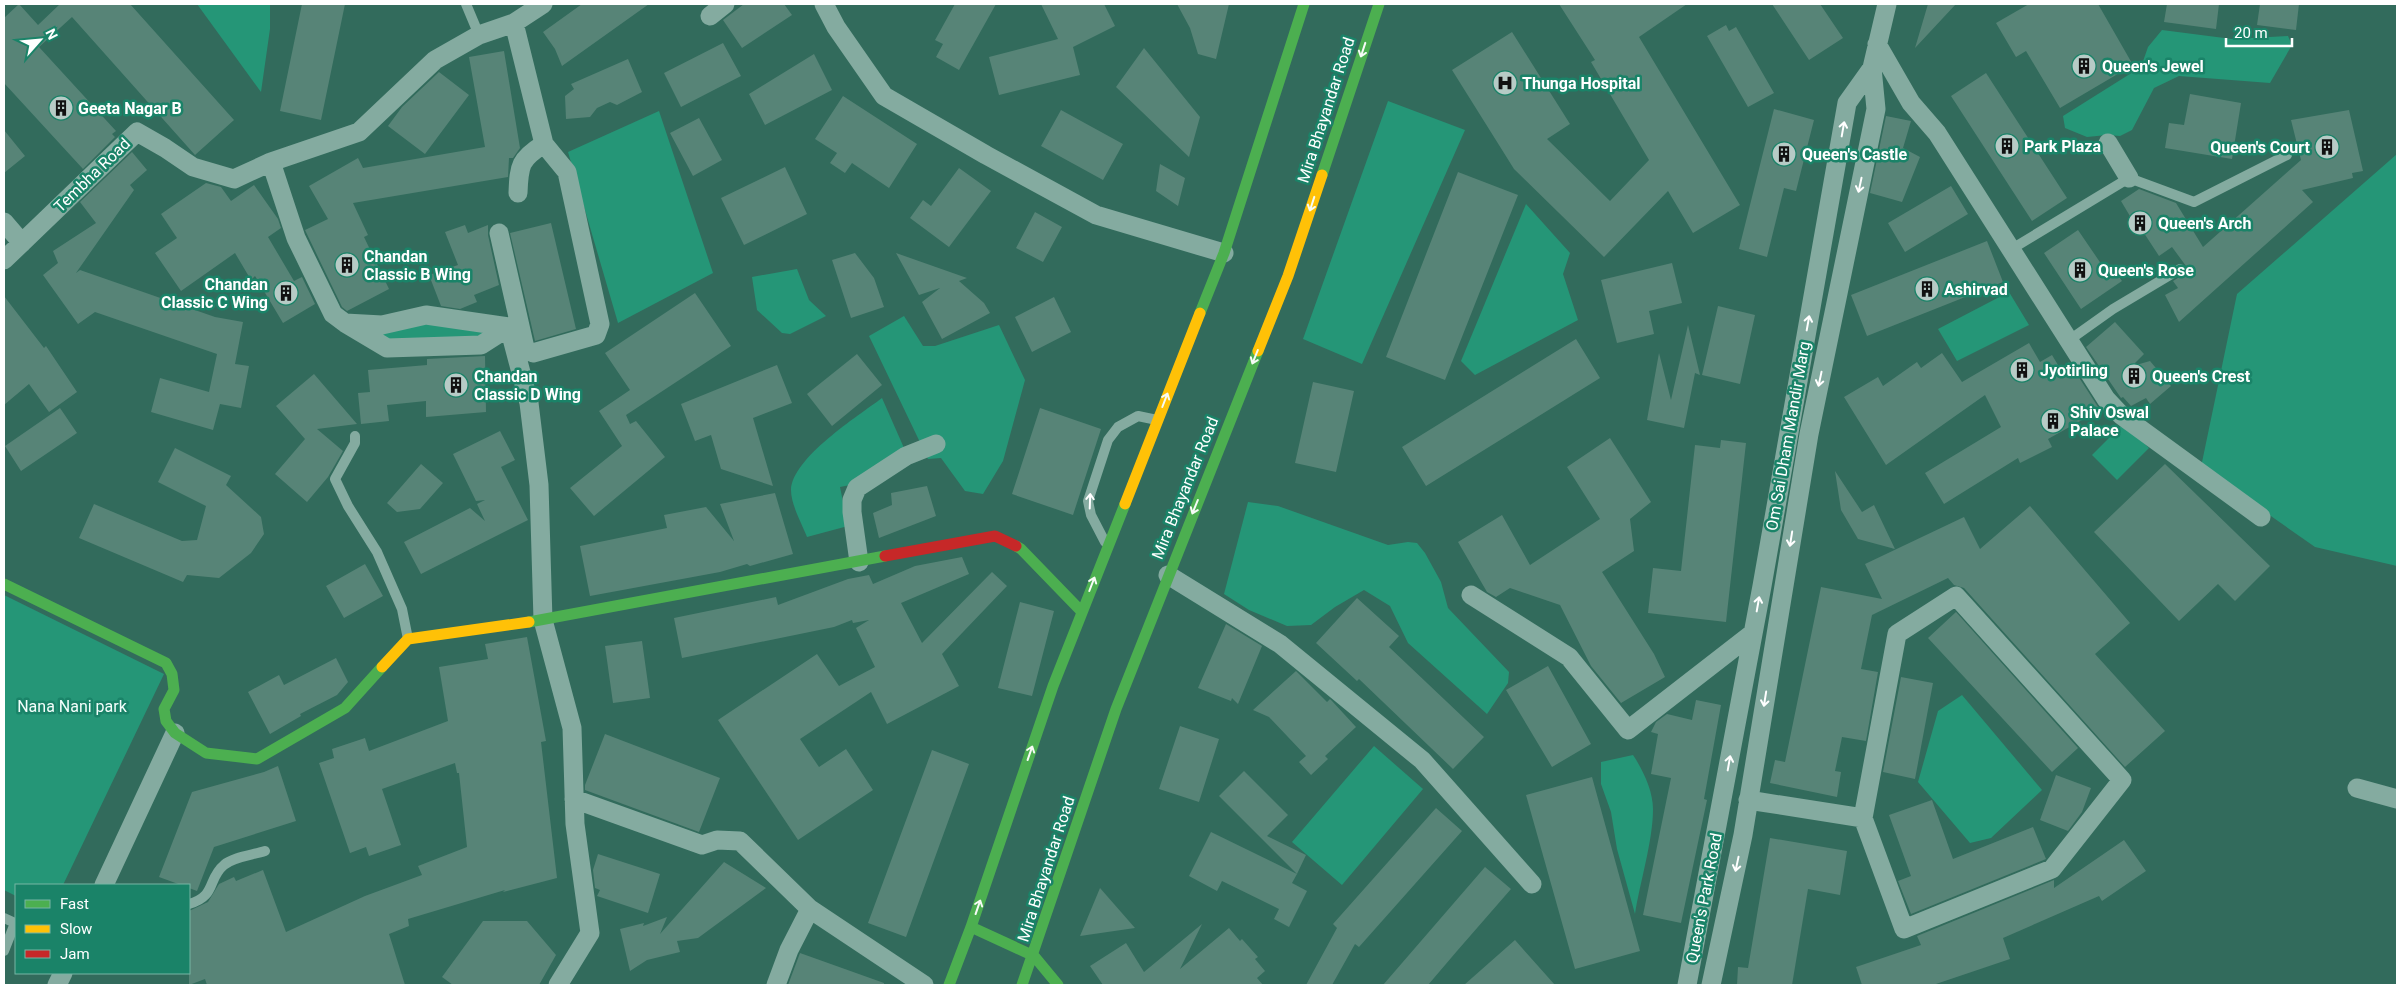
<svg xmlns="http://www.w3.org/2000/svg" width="2401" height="989" font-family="Roboto,sans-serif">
<rect width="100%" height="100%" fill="#326b5c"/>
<path fill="#259677" d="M197,4h73v25l-9,63z
M2162,30l70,9 56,-3 4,9 -22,38 -91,-7 -25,12 -22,42 -12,6 -13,-1 -20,2 -22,-9 -2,-12 78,-49 7,-20z
M1388,101l77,29 -103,234 -59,-25z
M659,111l54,162 -95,50 -50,-171z
M2397,154v412l-82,-19 -114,-80 36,-173z
M1526,204l44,49 -7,21 15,46 -103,55 -14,-14z
M797,269l12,31 17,16 -36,18 -8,-1 -25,-23 -5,-33z
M2009,292l20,33 -72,36 -19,-32z
M426,315l83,12 -28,18 -94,3 -42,-25z
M904,316l19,30h12l64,-21 26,55 -22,81 -20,33 -18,-3 -24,-33 -13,1 -59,-123z
M882,398l22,50 -54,37 -10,2 8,39 -41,11c-5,-13 -16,-32 -16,-47 1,-32 67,-74 91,-92z
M2124,423l25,25 -32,32 -25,-25z
M1248,502l30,4 110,39 20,-3 9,1 8,10 16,29 7,26 61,64 -1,11 -21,31 -79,-71 -18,-37 -26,-16 -29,17 -24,18 -24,1 -38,-16 -25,-16z
M4,595l160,79 -101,211h-47v11l-12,-6z
M1962,695l80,95 -51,48 -21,5 -52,-61 20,-71z
M1374,746l49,43 -81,96 -50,-43z
M1633,755c10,15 20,36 20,54 0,32 -13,73 -18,105l-18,-65 -6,-37 -10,-28v-22z"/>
<path fill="#578477" d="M19,4l19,21 22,-21h70l104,116 -39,35 -123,-138 -33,30 77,84 -4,3 3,3 -32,32 -79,-86v-65z
M302,4h43l-24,116 -41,-9z
M582,4h67l-87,62 -7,-17 -12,-17z
M744,4h40l8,11 -50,33 -19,-28z
M955,4h41l-37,66 -23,-13 7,-13 -8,-4z
M1041,4h63l11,22 -42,21 7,28 -81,20 -10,-38 69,-18z
M1177,4h52l-13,55 -18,-5 -8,-26z
M1559,4h128l-48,33 101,168 -47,28 -25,-42 -64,66 -90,-88 -62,-99 60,-38 58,92 -23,15 63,62 39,-41 -58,-98 4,-2z
M1772,4h48l23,34 -34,22z
M1928,4h28l-41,44z
M2029,4h69l35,61 -73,43 -34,-57 -10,6 -20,-34z
M2167,4h52l-3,25 -52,-7z
M2260,4h39l-3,26 -39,-5z
M1726,25l3,6 7,-4 38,66 -26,14 -41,-71z
M723,43l18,33 -60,31 -17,-34z
M1144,48l56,69 -11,40 -73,-70z
M504,51l16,97 -7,10h-4l-1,19 -155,26 15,32 -4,2 25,52 -42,22 -5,-4 -37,-77 23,-11 -19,-33 49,-28 5,10 122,-21 -16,-90z
M814,54l18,36 -67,35 -16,-31z
M628,59l14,33 -25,13 -7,-3 -13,6 -7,9 -24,2 -1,-23 9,-7 -3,-5z
M439,72l30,23 -44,59 -37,-28 14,-19z
M1986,73l81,125 -35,23 -81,-125z
M2190,94l51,9 -9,56 -67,-11 4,-25 15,2z
M843,96l74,48 -28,44 -37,-25 -7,10 -15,-10 7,-10 -22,-14z
M1774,109l40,11 -18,71 -12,-3 -17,69 -28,-8z
M1061,110l62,34 -20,36 -62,-34z
M2349,110l14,61 -11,2 1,5 -51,12 11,12 -134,120 -14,-27 13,-7 -5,-7 13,-8v-7l-14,-19 -13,9 -19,-29 -3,1 -16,-27 18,-12 37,14 27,44 98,-87 -10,-40z
M1886,116l25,5 -8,27 17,9 -18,45 -32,-9z
M699,118l23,42 -29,16 -23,-43z
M4,130l21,26 -21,17z
M132,152l15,18 -17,15 4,5 -58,83 4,-3 135,47 28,5 -8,42 14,2 -8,42 -21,-4 -7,26 -62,-18 9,-34 49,14 8,-38 -122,-42 -17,12 -35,-49 15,-12 -5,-12 43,-28 -16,-21z
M1160,164l25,14 -7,28 -22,-15z
M785,167l22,47 -63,31 -23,-47z
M959,168l32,23 -42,56 -39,-29 13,-18 8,6z
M1458,172l60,23 -73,185 -59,-23z
M206,183l15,4 10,14 23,-16 24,34 3,9 -13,9 26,44 8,-4 13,27 -32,19 -28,-47 -4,4 -16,-27 -54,38 -26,-38 22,-15 -16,-24z
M1951,186l17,28 -63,38 -17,-29z
M1035,212l27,15 -19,35 -27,-14z
M551,223l25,106 -41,12 -25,-108z
M465,225l3,8 20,-8v10l11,50 -25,10 3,7 -17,7 -19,-3 -12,-31 29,-10 -13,-33z
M2078,230l28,41 6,-4 10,14 -41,28 -37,-56z
M1987,241l16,41 -136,54 -16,-41z
M855,253l19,25 10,29 -33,11 -19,-58z
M896,253l71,25 -8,3 25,22 6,10 -48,26 -20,-37 18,-14 -21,7z
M1672,263l10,40 -33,8 5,23 -37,9 -16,-63z
M695,293l36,53 -105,69 4,9 6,-3 29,36 -71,59 -24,-28 52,-42 -23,-35 31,-21 -25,-37z
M4,296l40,52 2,-2 31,46 -28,20 -20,-28 -25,21z
M1054,297l17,35 -39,20 -17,-35z
M1718,306l37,9 -15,69 -38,-9z
M2115,322l29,32 -9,9 1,2 14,-4 21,25 -21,18 -4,-6 -15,8 -8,-9 -2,1 -35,-51z
M1688,325l12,50 -5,-2 -11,55 -37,-8 12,-67 12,47z
M1576,339l24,39 -174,108 -24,-39z
M2029,343l11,19 12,-7 9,15 8,-8 31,48 -52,29 4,8 -32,16 -2,-5 -74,46 -19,-31 76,-46 -16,-32 -99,70 -42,-68 34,-20 5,9 34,-24 4,6 21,-15 20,29z
M857,354l25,31 -50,41 -25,-32z
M485,356l1,56 -60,5v-16l-39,4 2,16 -28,3 -3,-31 12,-1 -2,-22 59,-5v-6z
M777,365l15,38 -39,15 20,68 -52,-17 -10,-34 -16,6 -14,-37z
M314,374l43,50 -40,5 26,22 -15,26 -21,25 -32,-28 30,-35 -29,-33z
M1313,382l41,9 -18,81 -41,-9z
M60,408l17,25 -56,38 -16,-25z
M1040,408l61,21 -28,86 -61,-21z
M500,431l15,29 -14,7 27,53 -107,54 -17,-32 66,-34 15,13 -8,-17 8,-4 -9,1 -23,-47z
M1610,438l41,64 -21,17 4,32 -32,21 52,82 11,23 -44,26 -30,-37 -31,-61 -50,-17 -14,9 -9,-5 -29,-50 44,-27 28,50 70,-46 -33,-52z
M1721,440l25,3 -20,179 -78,-9 5,-45 28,3 14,-126 25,3z
M175,448l56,28 -5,9 35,32 3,17 -13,19 -32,25 -32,-3 -4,7 -104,-44 15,-34 88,37 15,-1 9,-34 -48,-24z
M421,464l22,19 -23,26 -23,3 -10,-9z
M2165,464l105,102 -35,35 -17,-17 -39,37 -85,-89z
M1835,471l27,41 12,-7 21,44 -37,-10 -17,-29z
M927,486l9,30 -57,22 -6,-25 19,-8 -1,-12z
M775,493l18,61 -43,12 -3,-2 -27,8 -130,24 -10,-50 87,-18 -3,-13 42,-8 28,34 -14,-37z
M2030,506l100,117 -35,31 70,77 -40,36 -161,-179 -10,-3 -6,-7 -76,37 -11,54 17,3 -12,69 -24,-4 -7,34 6,1 -4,25 -67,-14 5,-23 10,2 36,-175 61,12 -17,-35 99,-47 16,32z
M962,557l7,17 -68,29 21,40 70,-71 15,14 -65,68 17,32 -72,38 -16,-32 -71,47 19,28 27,-18 27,41 -75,50 -80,-120 99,-66 22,32 36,-19 -19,-39 13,-8 -16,3 -1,-3 -18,7 -152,31 -8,-40 102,-21 2,8 70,-26 21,-4 4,9 42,-18z
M365,564l18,32 -39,22 -18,-32z
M1357,598l42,38 -10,11 95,90 -31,32 -94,-90 -2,2 -41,-38z
M1020,602l34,9 -22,85 -34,-8z
M1956,612l122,136 -26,24 -124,-134z
M1226,624l36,22 -24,58 -6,-6 -1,3 -33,-13z
M527,637l19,104 -5,1 16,136 -54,14 2,-2 -97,29 1,7 -20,8 16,51h-198l-2,-6 -16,6v-74l19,-9 11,-18 15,-7 2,4 27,-11 23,62 79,-36 57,-21 -4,-9 49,-19 -8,-74h-2l-2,-10 -73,26 19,56 -32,11 -3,-9 -16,6 -31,-90 15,-5 -2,-9 33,-11 4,13 79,-30 -9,-54 49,-8 -3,-15z
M642,641l8,57 -37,5 -8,-57z
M336,658l12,24 -11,13 -37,19 1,2 -31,18 -22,-42 31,-17 5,10z
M1548,666l43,78 -39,23 -46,-77z
M1296,671l31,31 3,-3 2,2 24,26 -31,29 3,3 -17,16 -12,-13 7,-6 -37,-39 -16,-7z
M1901,677l32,6 -18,96 -32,-7z
M1696,700l25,5 -17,94 3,1 -26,123 -38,-8 28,-137 -20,-4 7,-40 -7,-2 5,-10 11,-8 25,6z
M1180,726l39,13 -20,63 -40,-13z
M605,734l115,44 -21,54 -114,-42v-5z
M932,750l37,14 -63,173 -38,-14z
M278,766l18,55 -82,26 -17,44 -8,-3v-3h-8l-22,-8 33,-85 72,-20z
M1244,771l44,44 -21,21 39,19 -9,19 -78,-78z
M2056,775l35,13 -9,24 -14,19 -28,-11z
M1592,777l48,174 -65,18 -49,-174z
M1932,800l21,59 80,-32 13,32 -135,55 -13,-33 13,-5 -22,-61z
M1436,808l26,23 -103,116 -4,-3 -23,41h-26l31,-57 -4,-4z
M1211,832l86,42 -5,9 15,8 -18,36 -15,-8 5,-10 -57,-28 -5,10 -28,-15z
M1770,838l77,13 -7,44 -32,-6 -16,96h-55l1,-18 10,1z
M2124,840l22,31 -44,30 -3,-5 -96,42 7,21 -77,26h-71l-6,-18 65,-22 -4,-9 137,-56v8z
M598,854l62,20 -12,39 -51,-17 3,-6 -5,-2 -2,-18z
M724,862l42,26 -68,50 -21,3 3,11 -33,8 -17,11 -10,-42 24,-6 -1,3 24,-9 -7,17z
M1485,867l26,22 -54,62 -29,34h-45z
M1100,888l35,40 -55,8z
M483,921h44l29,34 -17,30h-86l-11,-8z
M1202,924l-22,45 49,-41 11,13 2,-2 16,18 -3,2 10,12 -8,7 6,7h-160l-13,-19 36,-23 18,29z
M1515,940l40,45h-91z
M800,953l84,30v2h-96z"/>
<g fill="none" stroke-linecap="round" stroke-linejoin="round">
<path stroke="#84aba0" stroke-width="10" d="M466,4l13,31
M2010,250l119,-72 65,24 93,-47
M2068,341l45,-32 67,-40
M355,436v7l-20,36 13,27 29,46 25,57 6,30
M1105,542l-14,-27 -3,-14 20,-61 10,-13 20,-11 19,4
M189,904c28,-8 18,-25 35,-39 9,-8 29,-10 41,-14
M4,918l11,5 -11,28"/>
<path stroke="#84aba0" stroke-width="19" d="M824,4l12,23 48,69 102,59 110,60 128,38
M710,16l15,-12
M1877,44l34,59 26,30 169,266 15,16 140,102
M2108,143l21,35
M271,162l25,76 37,76 12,9 42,25 94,-3 28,-18 -83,-12 -44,10 -37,-2
M518,193c1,-28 2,-34 26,-49
M4,222l18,21
M499,233l26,115 8,5 63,-18 4,-11 -33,-152 -23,-28 -30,-121
M4,260l133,-128 28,16 28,19 41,12 37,-17 88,-30 76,-72 44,-25 35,-12 29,-19
M509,327l20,76 10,82 4,135 29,108 3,96 15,109 -32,52
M859,562l-7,-50v-12l5,-12 49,-32 30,-12
M1168,575l112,69 142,116 110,124
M1471,595l98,62 59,73 125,-97
M2357,788l40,11
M574,799l128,46 15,-5 23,1 70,68 114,76
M1748,800l115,18 34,-184 59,-38 166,184 -70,89 -148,60 -41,-111
M104,885l71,-152
M57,985l6,-12
M776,985l13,-35 21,-41
M1687,985l75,-399 85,-483 25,-35
M1711,985l32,-150 66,-401 67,-325 -4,-41 15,-64"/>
<path stroke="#4caf50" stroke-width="11" d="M1322,175l57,-171
M1200,313l24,-60 80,-249
M1016,546l5,3 61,63
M4,584l162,79 6,11 2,16 -10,19 2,12 9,12 31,20 51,6 88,-51 37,-41
M529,622l356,-66
M971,927l63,29 24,29
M949,985l22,-58 82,-241 72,-182
M1022,985l94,-276 142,-358"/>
<path stroke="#ffc107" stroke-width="11" d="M1258,351l30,-75 34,-101
M1125,504l75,-191
M382,667l26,-28 121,-17"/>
<path stroke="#c62828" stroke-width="11" d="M885,556l110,-20 21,10"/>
</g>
<defs><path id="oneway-shaft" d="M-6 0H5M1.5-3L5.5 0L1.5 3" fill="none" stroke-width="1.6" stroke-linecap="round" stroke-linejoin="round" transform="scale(1.25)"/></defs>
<g stroke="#f6fbf6">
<use href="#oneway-shaft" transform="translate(1363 50) rotate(108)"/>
<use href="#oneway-shaft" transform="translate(1312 204) rotate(108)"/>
<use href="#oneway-shaft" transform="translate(1255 357) rotate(112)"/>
<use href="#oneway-shaft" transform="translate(1165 400) rotate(-69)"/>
<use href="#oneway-shaft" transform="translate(1195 507) rotate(112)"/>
<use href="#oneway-shaft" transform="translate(1092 584) rotate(-69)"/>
<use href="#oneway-shaft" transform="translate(1030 753) rotate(-71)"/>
<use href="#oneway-shaft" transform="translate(978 907) rotate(-71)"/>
</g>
<g stroke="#fff">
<use href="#oneway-shaft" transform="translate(1843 129) rotate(-80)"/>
<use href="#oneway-shaft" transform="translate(1860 185) rotate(102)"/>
<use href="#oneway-shaft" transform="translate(1808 323) rotate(-80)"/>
<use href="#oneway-shaft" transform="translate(1820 379) rotate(102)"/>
<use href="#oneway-shaft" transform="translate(1090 501) rotate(-88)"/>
<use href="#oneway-shaft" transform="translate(1791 539) rotate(99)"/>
<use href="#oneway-shaft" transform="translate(1758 604) rotate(-80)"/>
<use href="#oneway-shaft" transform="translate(1765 699) rotate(99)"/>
<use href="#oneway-shaft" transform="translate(1729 763) rotate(-80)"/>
<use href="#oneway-shaft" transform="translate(1737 864) rotate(102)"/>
</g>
<defs>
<symbol id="building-disc" viewBox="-11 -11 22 22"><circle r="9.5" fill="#b7cbc6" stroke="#1a8368"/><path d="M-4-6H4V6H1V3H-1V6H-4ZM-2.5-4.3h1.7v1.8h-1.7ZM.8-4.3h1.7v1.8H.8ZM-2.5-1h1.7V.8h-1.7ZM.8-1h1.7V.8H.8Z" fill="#111"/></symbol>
<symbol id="hospital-disc" viewBox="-11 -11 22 22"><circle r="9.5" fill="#b7cbc6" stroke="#1a8368"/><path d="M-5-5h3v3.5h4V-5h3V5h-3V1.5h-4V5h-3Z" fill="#111"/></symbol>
</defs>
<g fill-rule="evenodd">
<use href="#building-disc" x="2070" y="52" width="28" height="28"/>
<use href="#hospital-disc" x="1491" y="69" width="28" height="28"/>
<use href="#building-disc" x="47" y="94" width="28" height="28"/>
<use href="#building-disc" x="1993" y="132" width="28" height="28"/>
<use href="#building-disc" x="2313" y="133" width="28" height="28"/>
<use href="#building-disc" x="1770" y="140" width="28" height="28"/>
<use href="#building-disc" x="2126" y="209" width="28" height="28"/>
<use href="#building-disc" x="333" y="251" width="28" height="28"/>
<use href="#building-disc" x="2066" y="256" width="28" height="28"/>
<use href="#building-disc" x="1913" y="275" width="28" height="28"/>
<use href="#building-disc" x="272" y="279" width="28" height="28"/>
<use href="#building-disc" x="2008" y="356" width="28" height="28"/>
<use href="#building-disc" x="2120" y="362" width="28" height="28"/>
<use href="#building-disc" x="442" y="371" width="28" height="28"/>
<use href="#building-disc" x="2039" y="407" width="28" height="28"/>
</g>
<g text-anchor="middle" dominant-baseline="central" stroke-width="5" stroke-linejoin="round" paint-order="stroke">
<g font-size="16" font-weight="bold" fill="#fff" stroke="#1a8368" text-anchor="start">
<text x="2102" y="66">Queen's Jewel</text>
<text x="1522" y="83">Thunga Hospital</text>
<text x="78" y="108">Geeta Nagar B</text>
<text x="2024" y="146">Park Plaza</text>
<text x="2310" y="147" text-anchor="end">Queen's Court</text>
<text x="1802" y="154">Queen's Castle</text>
<text x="2158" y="223">Queen's Arch</text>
<text x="364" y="256">Chandan<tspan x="364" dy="18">Classic B Wing</tspan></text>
<text x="2098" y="270">Queen's Rose</text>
<text x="268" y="284" text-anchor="end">Chandan<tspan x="268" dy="18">Classic C Wing</tspan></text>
<text x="1944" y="289">Ashirvad</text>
<text x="2040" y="370">Jyotirling</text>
<text x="474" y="376">Chandan<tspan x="474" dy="18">Classic D Wing</tspan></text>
<text x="2152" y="376">Queen's Crest</text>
<text x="2070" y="412">Shiv Oswal<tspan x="2070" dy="18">Palace</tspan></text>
</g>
<g font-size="16" fill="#fff" stroke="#1a8368">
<text transform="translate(1326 110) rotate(-72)">Mira Bhayandar Road</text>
<text transform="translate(92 175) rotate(-44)">Tembha Road</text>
<text transform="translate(1788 436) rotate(-80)">Om Sai Dham Mandir Marg</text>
<text transform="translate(1185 488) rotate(-68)">Mira Bhayandar Road</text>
<text transform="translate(1046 869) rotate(-72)">Mira Bhayandar Road</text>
<text transform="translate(1704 898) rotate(-79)">Queen's Park Road</text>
</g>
<g font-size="16" fill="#f3fefb" stroke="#1a8368">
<text x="72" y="706">Nana Nani park</text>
</g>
</g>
<rect width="2401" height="989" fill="none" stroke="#ffffff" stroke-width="10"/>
<rect x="15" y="884" width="175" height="90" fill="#1a8368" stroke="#76b5a4"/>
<rect x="25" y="900" width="25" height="8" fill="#4caf50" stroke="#76b5a4"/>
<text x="60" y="909" font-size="15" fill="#ffffff">Fast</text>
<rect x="25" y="925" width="25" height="8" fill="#ffc107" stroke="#76b5a4"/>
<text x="60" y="934" font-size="15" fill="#ffffff">Slow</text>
<rect x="25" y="950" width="25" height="8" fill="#c62828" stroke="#76b5a4"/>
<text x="60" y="959" font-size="15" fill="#ffffff">Jam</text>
<g transform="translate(40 40) rotate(63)" stroke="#1a8368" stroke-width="4" paint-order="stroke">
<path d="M0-4L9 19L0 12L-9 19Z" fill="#ffffff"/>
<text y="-8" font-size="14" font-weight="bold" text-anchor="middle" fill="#ffffff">N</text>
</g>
<path d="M2226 38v8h66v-8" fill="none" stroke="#ffffff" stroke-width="2.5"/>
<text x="2234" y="38" font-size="15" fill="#ffffff" stroke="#1a8368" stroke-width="4" paint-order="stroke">20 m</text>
</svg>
